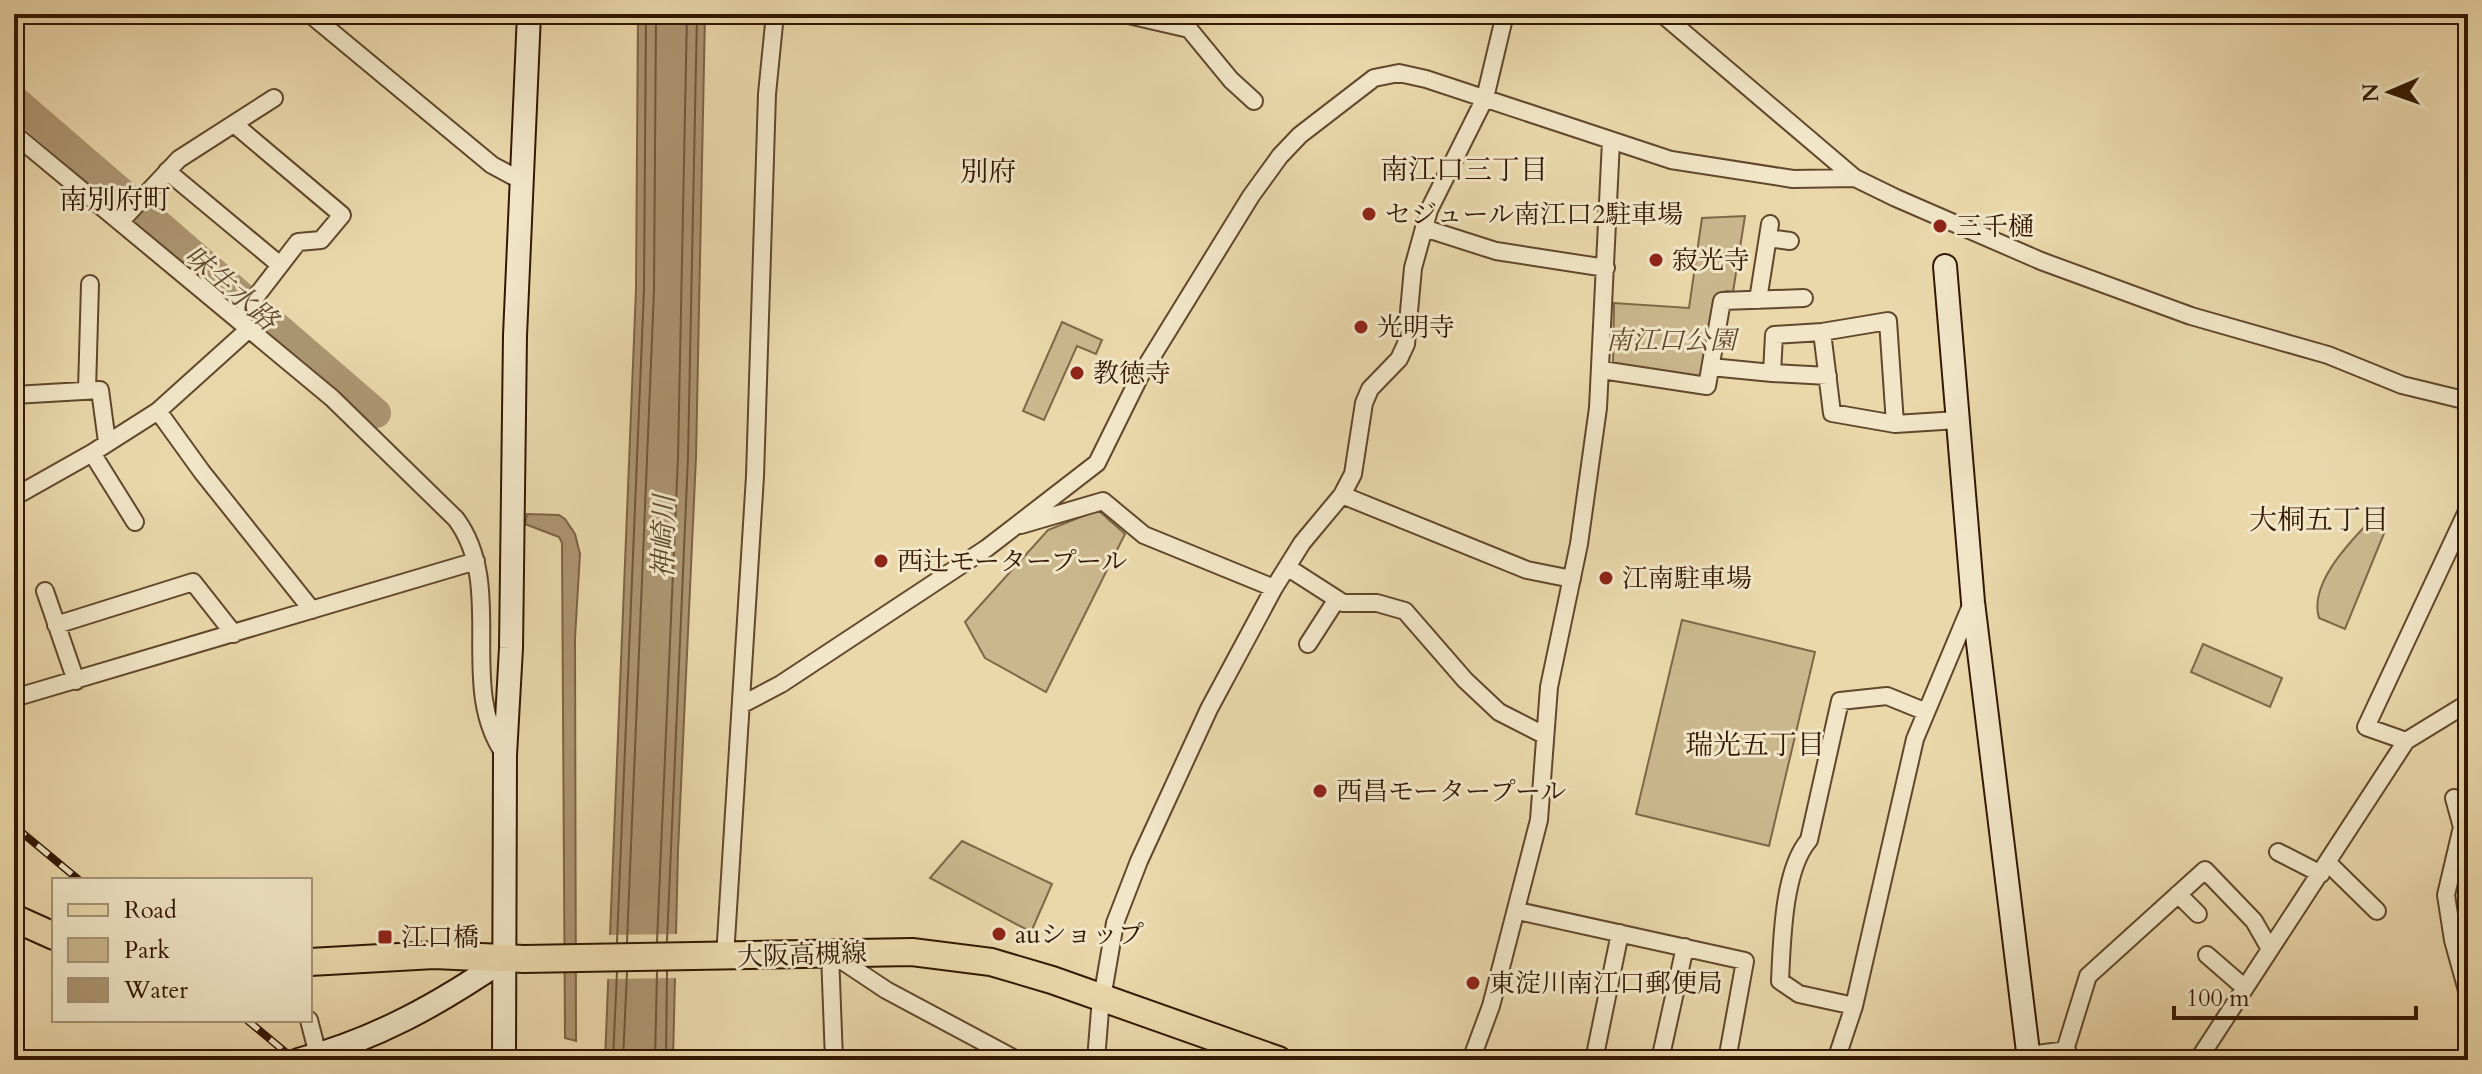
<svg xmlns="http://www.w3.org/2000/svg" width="2482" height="1074" font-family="Cardo,'Noto Serif JP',serif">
<rect width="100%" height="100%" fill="#ead8ab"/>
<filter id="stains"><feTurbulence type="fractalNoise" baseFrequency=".0025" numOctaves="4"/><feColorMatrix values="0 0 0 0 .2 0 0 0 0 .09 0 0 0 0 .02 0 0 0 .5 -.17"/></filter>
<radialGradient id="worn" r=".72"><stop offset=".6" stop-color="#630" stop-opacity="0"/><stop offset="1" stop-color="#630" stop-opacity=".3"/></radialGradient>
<path fill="#cbb78e" stroke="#7f6748" stroke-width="2" d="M1745,216l-12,76 -7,-1 -13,11 -12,76 -88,-13 1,-62 75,5 13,-90z
M1062,322l40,18 -6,14 -19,-8 -33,74 -21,-9z
M1098,510l27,24 -79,158 -61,-34 -20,-36 83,-92z
M2368,523l17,8 -40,98 -26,-11c-10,-33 28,-73 49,-95z
M1682,620l133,32 -46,194 -133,-32z
M2203,644l79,34 -12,29 -79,-35z
M962,841l90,43 -21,48 -101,-54z"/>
<path fill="#ac9672" stroke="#7c6345" stroke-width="2" d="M638,14h67l-9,443 -18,394 -5,209h-68l31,-771z
M527,514l32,1 6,4 10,15 5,20 -5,84 1,403 -11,-3 -3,-495 -3,-6 -34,-13z"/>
<path fill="#ead8ab" d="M679,934v44l-74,1v-44z"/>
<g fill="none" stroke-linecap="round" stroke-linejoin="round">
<path stroke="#70563a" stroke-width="2" d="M667,941l21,-484 9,-443
M617,942l27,-653 2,-275
M627,942l27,-652 2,-276
M657,942l21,-485 9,-443
M613,1060l4,-88
M623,1060l4,-88
M655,1060l2,-88
M666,1060l1,-89"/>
<path stroke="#ac9672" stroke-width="30" d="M14,100l362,313"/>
<defs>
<path id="street" d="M310,14l182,151 30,16
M1124,14l65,15 42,51 23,21
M1662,14l193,164 41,20 145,63 150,55 137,39 74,30 66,16
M234,124l108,91 -21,25 -23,2 -60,78
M14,134l318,264 124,121c51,69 0,167 49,236
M167,171l113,94
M122,220l57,-61 95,-61
M1424,228l72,23 110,17
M1768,238l22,3
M1758,300l12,-76
M1822,332l10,81 63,11 63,-4
M1711,367l61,6
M1602,370l105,16 15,-85 82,-3
M1828,376l-56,-3 2,-38 48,-3 66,-11 7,103
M87,390l3,-106
M14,395l86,-5 7,52
M158,411l44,61 110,138
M92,453l43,69
M1342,495l185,75 45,9
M14,497l78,-44 66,-42 91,-82
M1021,525l82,-24 41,34 130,53
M1287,567l56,36h34l28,8 60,69 34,32 45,23
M45,591l31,90
M56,625l137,-43 41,52
M1308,644l29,-45
M14,698l462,-137
M743,704l38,-20 206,-136 110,-85 43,-87 111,-180 29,-40 20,-21 74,-57 25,-5 27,6 245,81 122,19 62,-1
M2406,741l-40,-14 102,-218
M2454,798l8,29 -16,68 7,45 15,54
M2278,852l43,22
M2328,863l49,48
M2178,894l20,20
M1518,911l227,50 -18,99
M830,953l4,107
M832,954l54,36 131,70
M2207,955l38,33
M725,957l30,-481 12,-382 8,-80
M1854,1006l-55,-12 -19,-13c2,-40 3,-111 29,-141l31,-139 47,-5 37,15
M309,1020l9,35
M2028,1055l39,-5
M1096,1060l4,-50 15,-87 24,-62 70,-152 65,-121 28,-45 40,-48 11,-21 11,-71 6,-14 29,-30 7,-15 7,-76 16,-58 56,-112 20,-84
M1471,1060l20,-54 48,-186 10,-133 30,-143 19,-136 13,-267
M1594,1060l26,-127
M1660,1060l25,-113
M1836,1060l18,-54 61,-267 57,-136
M2068,1060l-2,-13 22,-71 117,-106 49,51 16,28
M2198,1060l208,-319 62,-38"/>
<path id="secondary" d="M1945,266l28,336 56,458
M298,1060c77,-20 143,-57 208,-102
M504,1060l1,-305 6,-107 4,-312 14,-322"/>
<path id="primary" d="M14,918l40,18
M310,962l124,-7 90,4 388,-7 79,10 61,18 226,80"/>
</defs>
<use href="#street" stroke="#61472c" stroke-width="20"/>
<use href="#secondary" stroke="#331702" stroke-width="26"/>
<use href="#primary" stroke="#331702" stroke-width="30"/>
<use href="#street" stroke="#f1e6c8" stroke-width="16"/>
<use href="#secondary" stroke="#f1e6c8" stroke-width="22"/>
<use href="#primary" stroke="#ead8ab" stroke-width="26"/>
<defs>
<path id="rail" d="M14,826l65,54
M247,1020l48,40"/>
</defs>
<use href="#rail" stroke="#331702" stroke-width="8"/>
<use href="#rail" stroke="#f1e6c8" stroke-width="5" stroke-dasharray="15" stroke-linecap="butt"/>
</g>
<g fill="#8f2418" stroke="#f1e6c8" stroke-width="3">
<circle cx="1369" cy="214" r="8"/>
<circle cx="1940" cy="226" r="8"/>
<circle cx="1656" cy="260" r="8"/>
<circle cx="1361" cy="327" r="8"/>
<circle cx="1077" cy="373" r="8"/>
<circle cx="881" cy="561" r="8"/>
<circle cx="1606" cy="578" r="8"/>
<circle cx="1320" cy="791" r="8"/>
<circle cx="999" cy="934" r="8"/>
<rect x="377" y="929" width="16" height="16" rx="4"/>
<circle cx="1473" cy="983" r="8"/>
</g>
<g text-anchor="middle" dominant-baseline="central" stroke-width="6" stroke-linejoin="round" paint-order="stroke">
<g font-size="26" fill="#331702" stroke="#f1e6c8" text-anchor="start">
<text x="1385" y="214">セジュール南江口2駐車場</text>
<text x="1956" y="226">三千樋</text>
<text x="1672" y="260">寂光寺</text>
<text x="1377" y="327">光明寺</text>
<text x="1093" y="373">教徳寺</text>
<text x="897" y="561">西辻モータープール</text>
<text x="1622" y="578">江南駐車場</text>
<text x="1336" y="791">西昌モータープール</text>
<text x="1015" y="934">auショップ</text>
<text x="401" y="937">江口橋</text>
<text x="1489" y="983">東淀川南江口郵便局</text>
</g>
<g font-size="26" font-style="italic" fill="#61472c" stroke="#f1e6c8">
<text x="1671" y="340">南江口公園</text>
</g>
<g font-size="26" fill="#331702" stroke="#f1e6c8">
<text transform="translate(802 955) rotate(-2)">大阪高槻線</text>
</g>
<g font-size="28" fill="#331702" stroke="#f1e6c8">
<text x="1464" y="170">南江口三丁目</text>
<text x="988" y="172">別府</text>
<text x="115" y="200">南別府町</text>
<text x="2319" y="520">大桐五丁目</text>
<text x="1755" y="745">瑞光五丁目</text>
</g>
<g font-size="28" font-style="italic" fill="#634a2f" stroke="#f1e6c8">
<text transform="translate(231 288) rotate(41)">味生水路</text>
<text transform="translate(664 537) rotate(-89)">神崎川</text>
</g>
</g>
<rect width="2482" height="1074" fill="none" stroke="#ead8ab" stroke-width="48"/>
<rect x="16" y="16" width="2450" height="1042" fill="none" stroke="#331702" stroke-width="4"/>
<rect x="24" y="24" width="2434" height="1026" fill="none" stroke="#331702" stroke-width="2"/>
<rect x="52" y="878" width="260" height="144" fill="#f1e6c8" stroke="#a59379" stroke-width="2"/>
<rect x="68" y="904" width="40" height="12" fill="#ead8ab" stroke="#a59379" stroke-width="2"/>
<text x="124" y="918" font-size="24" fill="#331702">Road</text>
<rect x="68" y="938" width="40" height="24" fill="#cbb78e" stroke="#a59379" stroke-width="2"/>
<text x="124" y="958" font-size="24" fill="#331702">Park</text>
<rect x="68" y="978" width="40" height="24" fill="#ac9672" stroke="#a59379" stroke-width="2"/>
<text x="124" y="998" font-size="24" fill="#331702">Water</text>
<g transform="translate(2390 92) rotate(268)" stroke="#f1e6c8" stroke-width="6" paint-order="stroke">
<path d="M0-6L14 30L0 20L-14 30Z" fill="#331702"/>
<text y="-12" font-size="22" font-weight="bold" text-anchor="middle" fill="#331702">N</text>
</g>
<path d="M2174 1006v12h242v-12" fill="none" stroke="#331702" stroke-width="4"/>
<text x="2186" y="1006" font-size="24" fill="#331702" stroke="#f1e6c8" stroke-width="6" paint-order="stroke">100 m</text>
<rect width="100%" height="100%" filter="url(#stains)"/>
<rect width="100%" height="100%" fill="url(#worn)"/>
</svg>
